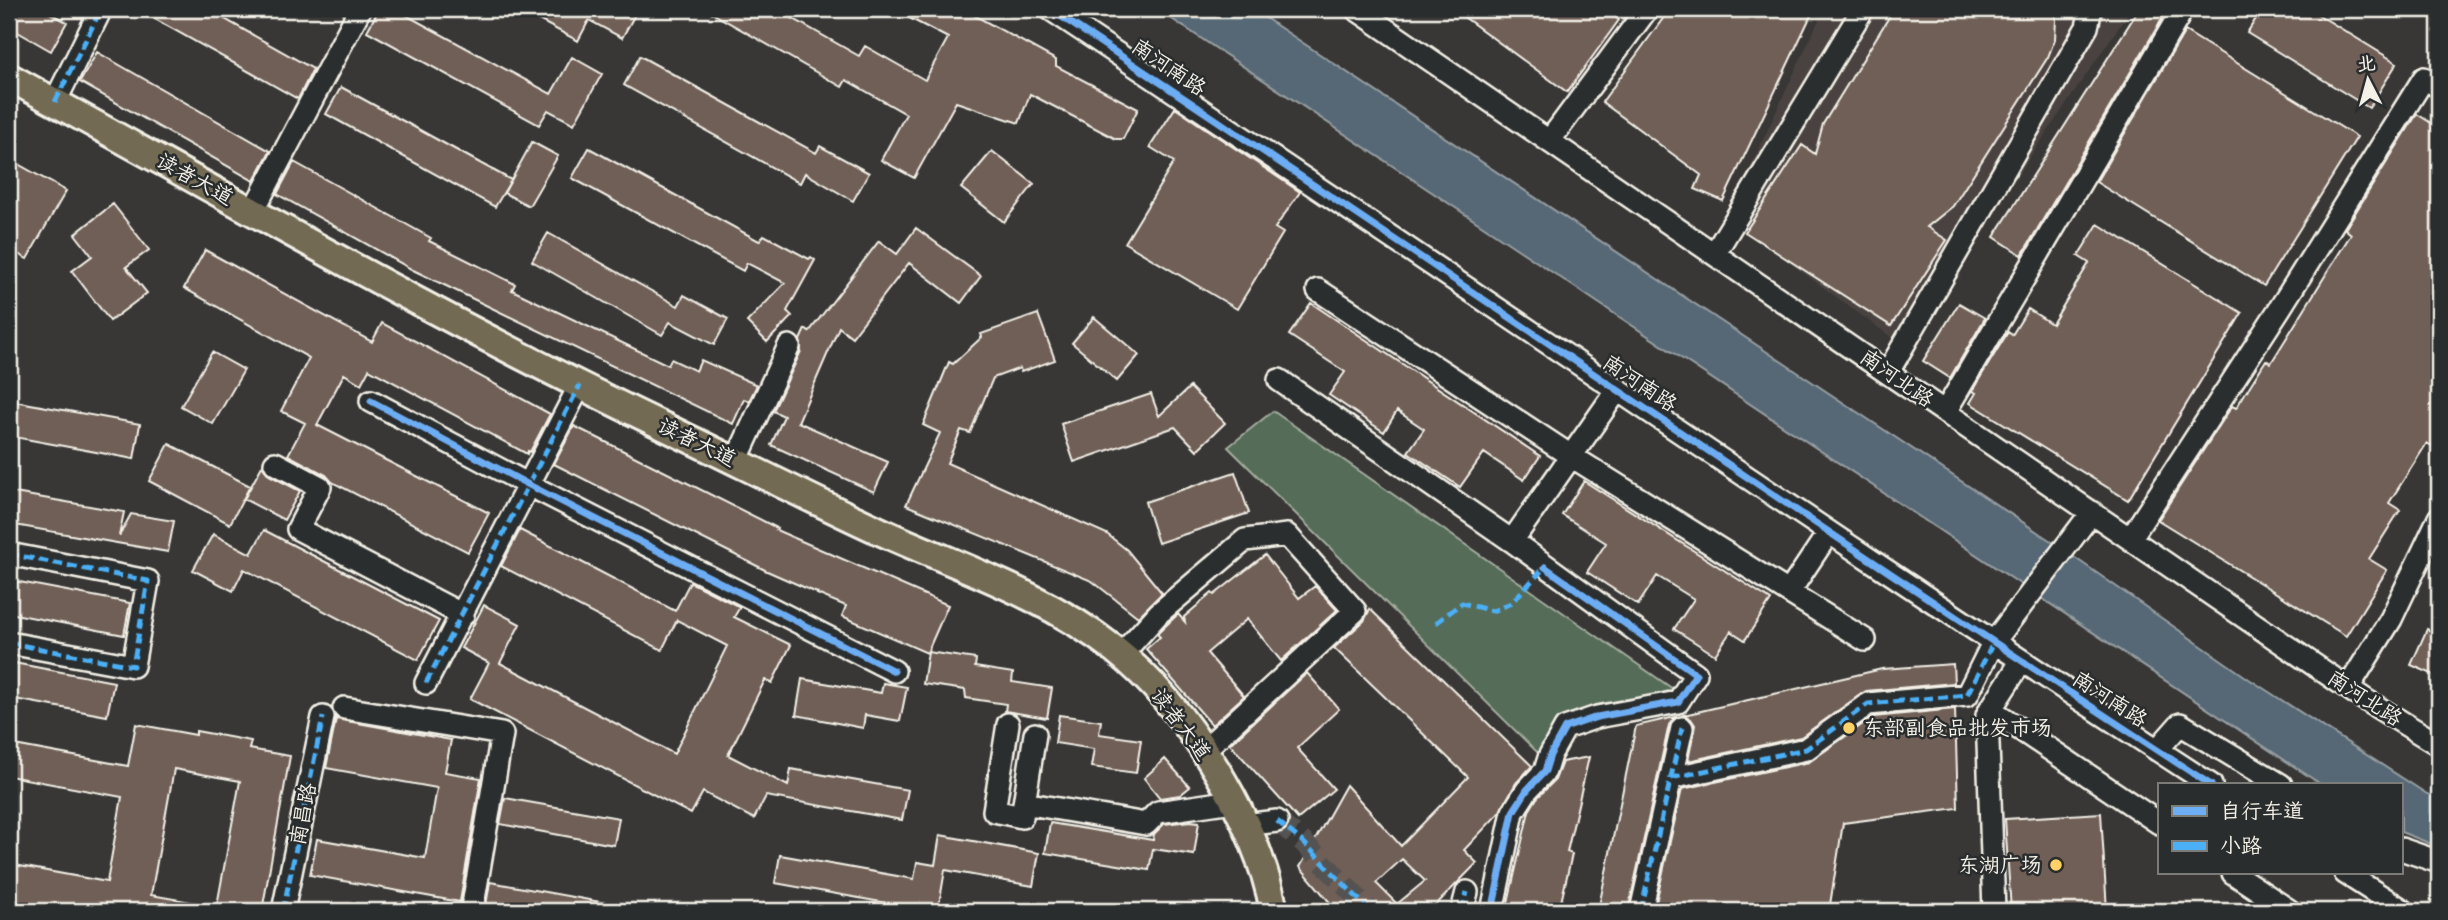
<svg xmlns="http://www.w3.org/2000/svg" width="2448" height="920" font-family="Sriracha,'LXGW WenKai TC',sans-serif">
<rect width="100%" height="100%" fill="#383736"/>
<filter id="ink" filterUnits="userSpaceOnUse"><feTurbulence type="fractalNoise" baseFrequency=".0143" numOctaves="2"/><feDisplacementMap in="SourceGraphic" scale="14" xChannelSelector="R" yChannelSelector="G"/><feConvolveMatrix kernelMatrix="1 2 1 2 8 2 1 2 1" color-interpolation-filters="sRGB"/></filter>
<g filter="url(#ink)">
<path fill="#484340" d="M1824,9h307l-229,336 -175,-128z"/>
<path fill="#556c59" stroke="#a4aea0" stroke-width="2" d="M1273,411l400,278 -101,40 -32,26 -312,-308z"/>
<path fill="#576874" stroke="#969fa2" stroke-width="2" d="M1157,9h95l796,530 201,140 178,115 12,6v47l-38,-15v-47h-79z"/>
<path fill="#6f5f56" stroke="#f4f1e8" stroke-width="2" fill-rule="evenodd" d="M9,9h33l25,13 -16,29 -42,-24z
M137,9h70l106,60 -15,30z
M379,9h16l156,85 21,-37 30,17 -28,50 -26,-14 -9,15 -172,-94z
M518,9h120l-16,29 -33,-18 -11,21z
M705,9h71l83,47 6,-10 60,34 23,-42 -56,-29h71l93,51v6l82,43 -15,30h-7l-86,-45 -11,29 -63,-21 -42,76 -33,-18 25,-46 -60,-34 -4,7z
M1453,9h150l16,11 -52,72z
M1670,9h144l-91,192 -28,-12 6,-14 -99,-73z
M1894,9h159l3,10 -1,20 -7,18 -95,149 -26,21 20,13 -56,86 -146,-94 57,-87 13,9 8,-30z
M2139,9h29l-146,246 -28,-18z
M2262,9h47l88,54 -28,45 -122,-75z
M2185,31l172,106 -93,149 -168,-104z
M97,52l173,99 -16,30 -174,-99z
M640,56l176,97 4,-7 49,27 -16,28 -48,-28 -5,10 -176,-98z
M341,87l170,93 -16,27 -169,-93z
M1175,108l125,84 -25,36 8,5 -46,76 -112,-66 49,-81 -24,-15z
M2417,114l22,14v305l-7,13 -5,-3 -38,60 11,7 -31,49 18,11 -41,66 -188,-116 74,-114 4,2 30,-48 5,3 80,-129 -6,-5z
M532,142l26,14 -29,50 -25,-13z
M589,148l170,93 5,-6 45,24 2,-2 4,3 -28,51 5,5 -25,26 -20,-20 38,-39 -38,-20 -4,8 -171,-93z
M992,151l42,33 -30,38 -43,-34z
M9,159l57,32 -39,68 -18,-10z
M294,162l137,76 -2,3 86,43 -3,6 156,75 3,-6 25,12 5,-11 56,25 -8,16 -5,-2 -11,25 -320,-154 -136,-76z
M113,204l36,46 -23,17 21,26 -37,28 -38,-50 20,-15 -17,-22z
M2098,224l144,89 -114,187 -158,-97 6,-10 -4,-2 36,-59 4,3 16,-26 24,15 37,-61 -11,-7z
M916,228l65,48 -20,27 -52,-40 -57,74 -13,-10 -41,95 90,40 -14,30 -103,-47 13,-29 -11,-5 28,-60 -1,-11 5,-11 4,3 70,-91 18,13z
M548,233l130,73 6,-11 44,24 -14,26 -44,-23 -8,13 -130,-74z
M205,250l167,92 10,-19 168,91 -20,38 -2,-1 -1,3 -158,-85 -8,15 -17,-10 -27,51 172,88 -21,39 -136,-70 -6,-7 -38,-20 17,-32 -24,-12 28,-53 -125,-70z
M1311,303l229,153 -16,24 -40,-27 -24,34 -52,-35 16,-23 -27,-18 -13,21 -55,-37 16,-23 -56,-37z
M1959,303l26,15 -35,60 -27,-17z
M1038,314l17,46 -34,12 -1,-4 -27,10 -23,55 -9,-3 -14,33 160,71 20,16 35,43 -24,24 -46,-36 -186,-76 34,-72 -17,-8 26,-63 4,2 29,-27 -1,-3z
M1094,317l45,38 -22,26 -45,-38z
M212,352l32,18 -31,54 -32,-18z
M1190,387l35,36 -28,27 -22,-23 -101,35 -13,-38 90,-30 8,22z
M14,401l126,23 -6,35 -125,-23z
M574,426l203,102 -1,2 172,75 -21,48 -85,-37 4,-10 -29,-12 1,-2 -1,1 -50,-22 -213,-107z
M169,444l81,42 -20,38 -81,-43z
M262,466l7,9 31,16 -16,29 -40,-21z
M1235,472l14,41 -91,30 -13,-41z
M1584,481l187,119 -26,40 -14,-9 -16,24 -41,-26 20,-30 -37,-23 -19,29 -51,-33 19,-29 -44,-28z
M9,492l115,20 -5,24 12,-22 43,7 -6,31 -159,-28z
M264,530l175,91 -21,39 -174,-91 -11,22 -40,-21 20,-36 38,20z
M520,530l155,81 15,-29 50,25 -6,10 57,28 -19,38 -7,-3 -37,75 60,31 3,-17 117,21 -6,30 -136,-24 -12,23 -51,-27 -12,22 -221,-115 19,-36 -28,-15 23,-43 36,19 -20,39 174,91 53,-108 -50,-26 -15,30 -161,-84z
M1265,555l34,43 16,-12 22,24 -56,51 -34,-42 -40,34 37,43 -32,29 -66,-76 14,-12 -3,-3 21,-20 7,8 -1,-5 28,-24 2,2z
M9,580l121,23 -6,32 -115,-22z
M1370,609l162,157 -16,17 -17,30 -35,37 13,13 -47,48h-93l-37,-44 46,-82 55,61 67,-69 -134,-129 30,-27zM1402,859l23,22 -28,23 -21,-21z
M2427,629l12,6v42l-28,-12z
M928,652l48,7 -1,8 38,6 -1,9 40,6 -5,30 -42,-7 1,-7 -40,-6 -1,-8 -42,-6z
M9,662l105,20 -7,34 -98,-18z
M1953,664l1,19 -88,8 -65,46 -113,24 7,-36 -4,-6 -7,-4 198,-46z
M1307,673l32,36 -42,39 37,41 -36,30 -68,-75z
M802,679l79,14 2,-10 24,4 -7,34 -35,-6 -2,13 -67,-13z
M1955,709l3,99 -115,15 -14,88h-175l28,-122 127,-27 64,-45z
M1059,715l42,6 -2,13 42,6 -5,33 -45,-6 3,-18 -39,-6z
M1675,717l-6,8 -41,186h-30l38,-185z
M336,719l115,21 -6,32 36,6 -21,124 -150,-27 7,-36 108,19 12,-70 -111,-20z
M136,724l60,11v-4l55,10 -2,8 41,7 -28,155h-46l24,-130 -66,-12 -23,126 46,8 -1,8h-169l-18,-3v-44l98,18 15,-85 -113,-21v-32l119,22z
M1589,757l-22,95 5,2 -13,57h-53l23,-100 8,-13 18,-18 7,-18z
M1165,759l25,28 -10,8 -20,3 -16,-20z
M505,798l114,20 -5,27 -114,-21z
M2101,813l6,98h-96l-6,-92z
M1190,821l9,1 -5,33 -41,-6 -4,21 -104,-17 5,-30 103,17 1,-6 10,-10z
M940,835l99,18 -6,33 -88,-16 -7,41h-30l1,-4 -134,-24 5,-28 134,24 3,-17 18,3z
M490,882l116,21 -1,8h-120z"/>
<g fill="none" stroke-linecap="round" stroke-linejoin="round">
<path stroke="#545351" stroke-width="21" stroke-dasharray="21 10" stroke-linecap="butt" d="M1277,821l26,21 67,69"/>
<defs>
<path id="minor" d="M1050,9c388,257 771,522 1161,776
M1356,9l1008,690 75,46
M55,102l46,-93
M1550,140l97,-131
M253,211l107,-202
M1715,253l148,-244
M1318,290l253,166 294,184
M1888,372l199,-345 4,-18
M1279,380l233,161
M371,401l158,84 365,186
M1945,412l238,-403
M736,461l53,-115
M275,463l45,24 -22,42 165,86
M2130,539l150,-231 144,-230 15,9
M9,554l139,27 -15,85 -124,-23
M1789,592l40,-60
M1121,655l38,-42 86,-73 42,-5 68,76 -152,140
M426,683l154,-298
M2348,688l43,-69 48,-101
M344,708l158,26 -30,177
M1990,709l169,114
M1008,724l-14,87 28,6 13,-83
M2157,750l23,-26 101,61
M1671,778l135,-29 62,-45 99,-9 26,-52 99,-131
M1024,803l122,21 12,-12 75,-11
M1244,825l33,-4
M2401,849l38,13
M2233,873l57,38
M2345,873l59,38
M283,911l40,-194
M1462,911l5,-19
M1492,911l21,-99 14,-22 18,-19 5,-16 15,-27 32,-11 81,-15 18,-28 -184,-133 106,-152
M1641,911l41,-183
M1994,911l-7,-196 34,-53"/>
<path id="major" d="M9,77c217,119 432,243 656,350 73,35 145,72 219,106 78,35 161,62 230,116 73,58 143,171 160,262"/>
</defs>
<use href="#minor" stroke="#f4f1e8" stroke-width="26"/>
<use href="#major" stroke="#f4f1e8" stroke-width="32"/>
<use href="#minor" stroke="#2a2d2e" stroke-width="21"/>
<use href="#major" stroke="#736b52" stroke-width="26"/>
<path stroke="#4cb0f7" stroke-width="5" stroke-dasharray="10 5" stroke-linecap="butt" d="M55,102l46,-93
M9,554l139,27 -15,85 -124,-23
M1436,623l26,-20 31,8 18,-8 34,-36
M426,683l154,-298
M1671,778l135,-29 62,-45 99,-9 26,-52
M1277,821l26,21 67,69
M283,911l40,-194
M1462,911l5,-19
M1641,911l41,-183"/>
<defs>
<path id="cycleway" d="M1050,9c388,257 771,522 1161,776
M371,401l158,84 365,186
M1492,911l21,-99 14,-22 18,-19 5,-16 15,-27 32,-11 81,-15 18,-28 -151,-107"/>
</defs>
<use href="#cycleway" stroke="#2a2d2e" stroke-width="11"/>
<use href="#cycleway" stroke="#6dadf4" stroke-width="7"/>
</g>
</g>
<g fill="#ffd166" stroke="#2a2d2e" stroke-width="2.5">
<circle cx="1849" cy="728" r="7"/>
<circle cx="2056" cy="865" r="7"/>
</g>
<g text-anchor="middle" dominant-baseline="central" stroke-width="5" stroke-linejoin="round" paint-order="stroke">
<g font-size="21" fill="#f4f1e8" stroke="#2a2d2e">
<text transform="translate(1169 67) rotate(34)">南河南路</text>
<text transform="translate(195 179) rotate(29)">读者大道</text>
<text transform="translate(1897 378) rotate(35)">南河北路</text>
<text transform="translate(1640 383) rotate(34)">南河南路</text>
<text transform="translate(697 442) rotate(26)">读者大道</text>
<text transform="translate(2365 698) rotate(33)">南河北路</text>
<text transform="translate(2110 699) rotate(33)">南河南路</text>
<text transform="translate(1181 724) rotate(53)">读者大道</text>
<text transform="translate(303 814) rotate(-79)">南昌路</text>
</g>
<g font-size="21" fill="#f4f1e8" stroke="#2a2d2e" text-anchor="start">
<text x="1863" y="728">东部副食品批发市场</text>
<text x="2042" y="865" text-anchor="end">东湖广场</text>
</g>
</g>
<rect width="2448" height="920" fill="none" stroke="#2a2d2e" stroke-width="35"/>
<rect x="18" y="18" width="2413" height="885" fill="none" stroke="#f4f1e8" stroke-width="2.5" filter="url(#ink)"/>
<rect x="2158" y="783" width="245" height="91" fill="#2a2d2e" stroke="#7b7b78" stroke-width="2"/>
<rect x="2172" y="806" width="35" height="10" fill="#6dadf4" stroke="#7b7b78" stroke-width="2"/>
<text x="2220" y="818" font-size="21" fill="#f4f1e8">自行车道</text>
<rect x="2172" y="841" width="35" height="10" fill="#4cb0f7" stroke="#7b7b78" stroke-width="2"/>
<text x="2220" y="853" font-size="21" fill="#f4f1e8">小路</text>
<g transform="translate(2368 80) rotate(354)" stroke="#2a2d2e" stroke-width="5" paint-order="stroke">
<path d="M0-5L12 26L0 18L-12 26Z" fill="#f4f1e8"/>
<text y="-10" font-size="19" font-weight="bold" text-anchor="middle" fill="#f4f1e8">北</text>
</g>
</svg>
